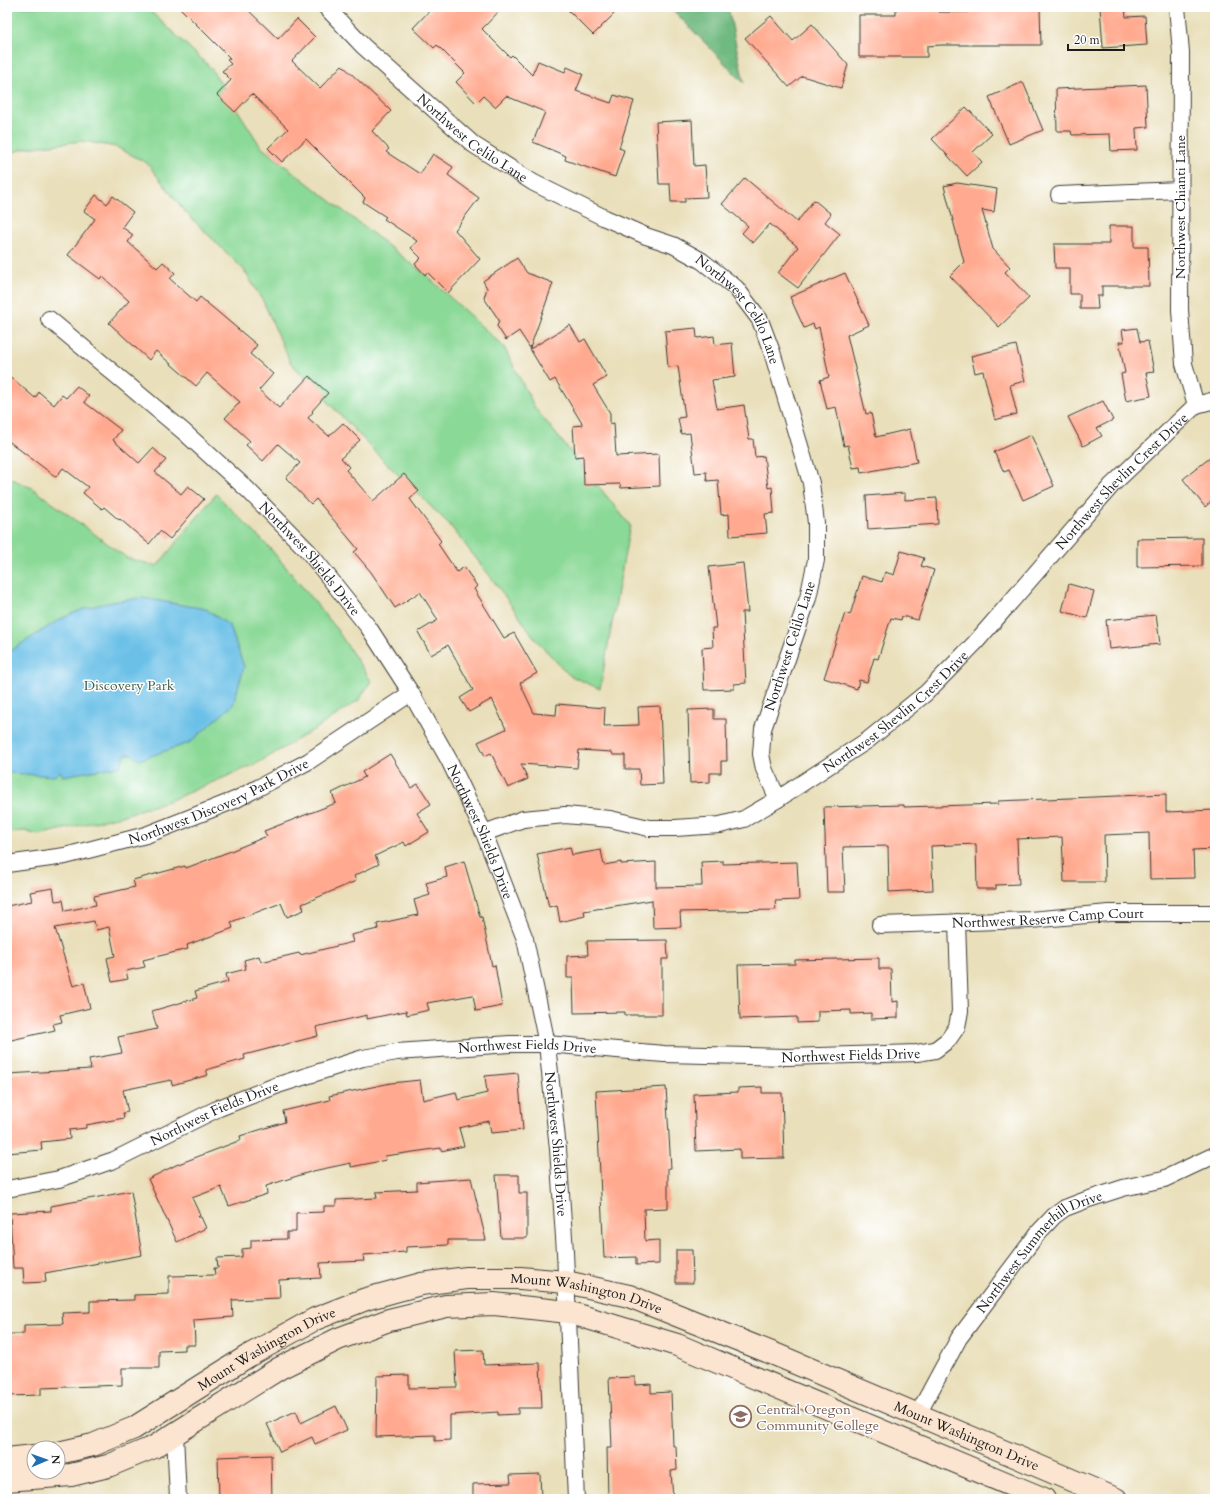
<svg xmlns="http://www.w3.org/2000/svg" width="1222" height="1506" font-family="Cardo,serif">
<rect width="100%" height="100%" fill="#fff"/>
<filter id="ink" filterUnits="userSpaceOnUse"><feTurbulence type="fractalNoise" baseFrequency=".025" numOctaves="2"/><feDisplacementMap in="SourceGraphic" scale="8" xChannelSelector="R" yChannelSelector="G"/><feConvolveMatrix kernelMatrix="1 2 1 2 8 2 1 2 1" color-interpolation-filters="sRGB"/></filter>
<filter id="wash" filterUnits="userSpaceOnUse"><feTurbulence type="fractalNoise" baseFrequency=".012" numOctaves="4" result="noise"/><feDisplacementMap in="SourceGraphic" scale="16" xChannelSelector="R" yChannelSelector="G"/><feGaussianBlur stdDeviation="0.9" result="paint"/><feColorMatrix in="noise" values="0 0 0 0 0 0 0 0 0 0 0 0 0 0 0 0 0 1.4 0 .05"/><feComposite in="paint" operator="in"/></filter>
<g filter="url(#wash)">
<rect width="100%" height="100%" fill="#e9dfba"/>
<path fill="#8bd997" stroke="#547a5a" d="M7,7h139l65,61 50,79 165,128 78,72 31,61 95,117 -30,164 -31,-14 -33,-35 -43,-60 -44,-56 -65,-63 -94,-99 -26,-59 -20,-33 -59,-58 -38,-49 -31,-16 -34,-6 -55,7 -20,6z
M7,477l25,11 95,70 30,8 59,-72 53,53 64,77 38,57 -12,19 -39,26 -62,37 -87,37 -50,16 -83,19 -13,-4 -18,2z"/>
<path fill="#70b980" stroke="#466a4e" d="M670,7h58l16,76z"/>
<path fill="#6ac0e7" stroke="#436e82" d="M143,598l63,11 24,17 14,41 -11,38 -44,38 -50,17 -8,-6h-5l-4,6 -1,6 -58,10 -3,-5 -5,5 -48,-3v-120c16,-10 31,-20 47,-30 27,-17 58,-22 89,-25z"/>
<g id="blocks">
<path fill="#ffaa90" d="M179,7h66l33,32 19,-20 18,18 -23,24 28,27 22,-23 49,46 -19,20 17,18 -3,3 34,22 13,-20 20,13 -5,8 31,23 -24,32 25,29 -32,34 -21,-21 -2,3 -10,-11 6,-6 -10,-10 6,-7 -33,-22 2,-2 -23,-15 2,-4 -59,-59 -24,23 -14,-14 20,-19 -36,-35 -17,18 -18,-17 14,-15 -9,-9 9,-7 -4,-4 3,-2z
M433,7h70l-21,22 28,28 2,-2 20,20 6,-14 27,11 2,-5 16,7 -7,17 35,12 3,-8 20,6 -15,47 5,2 -9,27 -50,-17 1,-4 -33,-14 12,-30 -39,-16 -11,11 -12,-11 -7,7 -20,-21 9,-9 -28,-28 -3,3 -21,-20z
M565,7h56l-28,28z
M896,7h43v5h29v-5h72l1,38h-100l-14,1v11h-68v-42h37z
M1100,7h25l1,10 19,-1 2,29 -44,3z
M771,16l22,25 19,-17 36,41 -7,23 -39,-12 -13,11 -44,-49z
M1023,82l20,48 -34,14 -20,-47z
M1146,85l2,42 -12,1 1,22 -26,1 -1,-17 -38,1 -1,-4h-14l-1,-42z
M966,107l26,27 -19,18 9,10 -15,14 -35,-37z
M692,120l2,46 11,-1 2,32 -22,1v4h-14l-1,-18h-11l-3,-62z
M745,178l52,44 17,-22 17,14 -6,8 15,12 -42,54 -20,-15 20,-26 -28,-23 -17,19 -11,-10 6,-7 -26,-22z
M957,183l40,6 -3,23 -12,-2 11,39 17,18 -5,5 24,26 -30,29 -49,-51 14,-14 -20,-76z
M96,195l11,9 6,-8 20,16 -11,15 11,8 -5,7 29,26 6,-6 12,11 -5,6 26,23 4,-5 57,48 -7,9 23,20 -14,16 20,18 30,-32 19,17 -16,18 1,1 -5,6 21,18 14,-13 17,17 -19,18 8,9 -3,3 27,31 31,-27 15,17 -9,8 31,42 -3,3 19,28 7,-5 13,19 -3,3 30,49 10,-5 23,40 -17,10 14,30 22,2 1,-11 48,4 -1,18 35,-1 -1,-18 22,-1 3,78 -23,1 -1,-16h-14v-14h-12l-1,-3 -33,-2 -2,18 -56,-4 7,15 -20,9 -17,-35 -6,3 -7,-14 28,-13 -14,-30 -23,13 -9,-14 13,-8 -25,-45 -17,10 -13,-23 20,-12 -18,-28 -25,16 -24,-36 -17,-20 4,-3 -42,-50 -5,5 -25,-26 14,-15 -22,-19 -15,17 -17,-16 4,-4 -25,-23 15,-16 -33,-29 -11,13 -40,-35 -7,9 -40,-37 20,-22 -27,-25 -2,3 -32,-24 27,-36 -11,-8z
M1109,226h25v21h14l1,39h-47v10h-5l1,13h-18v-15h-10v-26h-15l-1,-24h55z
M517,258l10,15 26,10 -23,65 -11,-17 -13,9 -9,-14 2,-6 -15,-22 3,-10 -4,-7z
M845,273l24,52 -22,10 19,79 5,-1 5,24 34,-8 7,33 -56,11 -1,-6 -7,1 -5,-23 -4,1 -8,-39 -9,2 -7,-29 9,-3 -10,-50 -4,2 -2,-5 -9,4 -14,-31z
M570,325l10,17 5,-3 22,38 -14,8 17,28v11l4,-1 2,33 43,-2 1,32 -39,2 -1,-4 -36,1 -1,-29 -8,1 -2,-31 10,-1 -28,-46 -5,3 -20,-33z
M696,328l1,10 17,-2 1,9 17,-2 3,34 -23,3 5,29 27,-4 5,34h4l2,18 9,-1 4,32 4,-1 2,26 -9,1 2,19 -37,3 -1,-22 -8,1 -3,-35 -11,1 -1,-9 -11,1 -5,-40 -9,1 -3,-16 7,-1 -7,-51 -10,1 -3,-36z
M1137,328l3,14 8,-1 6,31 -8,1 5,23 -25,5 -5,-27 4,-1 -6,-31h5l-2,-12z
M1016,345l9,36 -15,4 7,29 -22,6 -12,-49 -8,2 -4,-17z
M7,374l28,24 4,-6 15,13 8,-10 4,3 11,-12 12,10 -5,6 37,28 -8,10 26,23 14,-15 13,12 -11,12 26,22 7,-8 16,13 -34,40 -10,-8 -11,13 -29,-25 -1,1 -15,-13 -2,2 -19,-16 5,-6 -25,-19 -7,9 -49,-37z
M1103,401l10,19 -16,8 5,8 -19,10 -15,-29z
M1031,435l23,51 -31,14 -14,-30 -5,2 -10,-20z
M1215,454v44l-10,9 -22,-28z
M905,493v7l32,-2 1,26 -70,5 -2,-33z
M1202,538v28l-65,1v-28z
M901,551l23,7 -3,8 13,4 -16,50 -16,-4 -1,4 -10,-2 -13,41 -4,-1 -7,24 -8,-2 -2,9 -33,-11 21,-65 5,2 12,-39 20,6 3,-10 9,3z
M743,563l5,49h-6l4,71 -12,1v5l-30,1 -2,-42 11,-1 -1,-19h4l-7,-61z
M1069,584l25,7 -7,27 -25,-7z
M1156,615l4,29 -51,5 -3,-29z
M714,709v10h12l1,42h-6v12h-11v9l-20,1 -2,-73z
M390,754l21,34 7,-4 13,20 -14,9 12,19 -23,14 -2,-4 -29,14 4,8 -25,12 2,5 -54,23 2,6 -17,7 -6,-14 -50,19 2,6 -46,17 1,4 -45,11 2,7 -19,4 2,8 -16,3 -5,-24 8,-2 -6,-29 -13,3 -2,-9 -39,7 18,58 11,-3 6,25 -30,7 2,7 -9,2 2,6 -48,11v-135l25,-5 -2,-9 23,-4 2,13 8,-1 2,11 31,-6 -2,-9 41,-9 -2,-7 52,-14 1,2 45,-17 36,-15 -3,-5 72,-28 -4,-10 33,-16 -3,-5z
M1166,794v18l49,-2v39l-22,1 1,28 -44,1 -1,-46 -45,2 1,47h-41l-2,-45 -45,2 2,45 -23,1v4h-19l-1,-45 -45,2 2,44 -27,1 -17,1 -1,-46 -45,1 2,45h-18l-3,-85 80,-2v2l94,-3v-3z
M570,847l2,8 29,-5 3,15 17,-3v2l35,-2v25l46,-1 -1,-24 22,-1v3l74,-2 2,38 -24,1 1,9 -96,2 1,15 -28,1 -1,-28 -68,11 1,5 -25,6 -3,-17 -8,2 -12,-53z
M464,861l16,56h2l10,49 3,-1 7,41 -26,5 -3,-16 -46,8 2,7 -22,5 -1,-4 -39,8v-4l-51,12 2,9 -74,19 1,4 -39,11 2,5 -36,10 -1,-5 -48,10 5,22 -5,1 1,5 -38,7v3l-17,2 1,9 -29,3 1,8 -35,3v-41l3,-1 -2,-37 83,-5 -2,-10 33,-6 -4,-16 39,-8 -5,-18 45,-13 -2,-7 33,-9 -2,-8 20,-5 -2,-9 15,-4 2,6 38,-9 1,2 53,-13 -2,-7 27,-6 -1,-5 41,-9 -4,-15 16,-5 -4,-12 21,-6 -2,-10z
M667,940l1,19h-6v56h-37v-3l-51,1 -1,-35h-6v-22l21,-1 -1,-14z
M879,958v11h12l1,33 6,-1v17l-27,1v-6l-20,1v-4l-33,1v11l-21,1v-6l-57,2 -2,-54 57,-1v-4z
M518,1073l5,57 -32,3 -2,-12 -30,7 5,18 -23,5v-3l-56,8 1,4 -35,7v-4l-38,8 -47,15 1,8 -38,12 -8,-19 -29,11 8,17 -2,2h3l5,11 -29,14 -29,-63 28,-14 65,-25 -1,-4 45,-14 -2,-11 47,-11 -1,-4 62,-13 29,-3 3,20 33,-8 2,8 29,-7 -2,-17z
M666,1087l5,81h-3v40l-24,1 1,32 14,-1v24l-23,1v-8l-32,1 -8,-167z
M762,1087v6h20l2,65 -44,1v-10l-44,2 -2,-57 44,-2v-4z
M496,1175h23v18h8v45h-26z
M471,1178l15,62h-38v5l-42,2v5l-43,3 1,6 -44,2 1,15 -42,2 1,18 -48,2 1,17 -39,3 1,25h-10v5l-26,1v17h-37v17l-81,3v7l-34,1v-62h17v-9l39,-1 -1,-11 28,-1v-11l44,-1v-5l35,-1v-18l46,-1 -1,-7h4l-1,-10 25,-1v-8l9,-1v-8l36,-1v-7h9v-19l28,-1v-6h12v-6l41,-2 -1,-6 41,-2v-8z
M131,1191l11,64 -97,18 1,9 -22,1 -1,-15h-10l-3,-55 41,-2v-5z
M676,1250h16l1,33h-17z
M483,1350l1,15 56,-2 2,45h-24v6l-20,1v-3l-48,3v25l-15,1v-6l-59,2 1,-61 32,-1v13l48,-1 -2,-36z
M635,1377v8l16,-1v9l20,-1 2,54h3l1,24 -6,1 2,28h-65l-1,-51h5l-3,-70z
M336,1406l11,24 -32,14 -3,-7 -32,15 -13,-28 29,-13 5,12z
M271,1455l1,44h-53l-1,-42z
M540,1474l1,25h-68v-15l38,-1 -1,-8z"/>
</g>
</g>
<g filter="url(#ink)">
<use href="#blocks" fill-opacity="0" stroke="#3b3934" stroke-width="1"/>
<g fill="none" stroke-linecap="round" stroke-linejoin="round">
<defs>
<g id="street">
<path id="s1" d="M326,7l37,39 111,99 60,38 71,35 41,18 27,9 29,16 34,27 24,32 12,32 39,131 5,40v37l-8,38 -45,131 -2,25 3,15 14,30"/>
<path d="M1177,7l4,45 -1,258 4,54 12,41"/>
<path d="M1059,195l121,-5"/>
<path id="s2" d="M49,319l134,112 65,59 60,61 61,77 42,65 38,67 35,73 41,106 22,105 11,105 7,103 11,247"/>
<path id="s3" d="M484,833l39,-14 42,-4 45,4 39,9h26l45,-3 24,-6 34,-20 90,-59 58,-47 49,-50 137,-158 84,-80 19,-5"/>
<path id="s4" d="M7,864l58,-8 81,-21 89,-35 74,-39 102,-68"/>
<path id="s5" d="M880,925l150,-5 79,-7h106"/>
<path id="s6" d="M7,1189l52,-10 55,-19 105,-52 59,-23 85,-27 34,-6 113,-8h37l117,10 123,3 130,-4 18,-3 13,-10 9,-13 3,-16 -3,-89"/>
<path id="s7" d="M918,1414l41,-76 79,-105 16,-17 11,-8 21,-8 37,-12 41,-9 51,-24"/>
<path d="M175,1434l3,65"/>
</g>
<g id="secondary">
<path id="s8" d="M58,1453l35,-8 41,-17 114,-72 67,-37 51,-20 55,-15 46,-6h53l46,4 63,14 150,60 337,143"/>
<path d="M7,1459l27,-3"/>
<path d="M7,1480l64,-5 37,-9 46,-19 126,-79 58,-29 51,-19 57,-14 48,-2 74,8 109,33 367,154"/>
</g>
</defs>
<use href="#street" stroke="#3b3934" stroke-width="18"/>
<use href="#secondary" stroke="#3b3934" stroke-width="24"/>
<use href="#street" stroke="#fff" stroke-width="16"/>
<use href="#secondary" stroke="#fce5d0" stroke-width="22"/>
</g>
</g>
<defs>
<symbol id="university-ring" viewBox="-11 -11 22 22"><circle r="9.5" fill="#fff" stroke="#8d6e63" stroke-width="1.5"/><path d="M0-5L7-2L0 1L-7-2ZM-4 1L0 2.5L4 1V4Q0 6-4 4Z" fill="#8d6e63"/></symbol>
</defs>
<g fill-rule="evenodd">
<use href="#university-ring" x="728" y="1404" width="25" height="25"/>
</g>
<g text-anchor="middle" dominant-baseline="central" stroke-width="3" stroke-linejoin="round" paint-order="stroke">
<g font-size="14" fill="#1c1c1c" stroke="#fff">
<text stroke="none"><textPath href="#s1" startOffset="197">Northwest Celilo Lane</textPath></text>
<text transform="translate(1180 207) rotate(-90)">Northwest Chianti Lane</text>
<text stroke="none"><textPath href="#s1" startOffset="521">Northwest Celilo Lane</textPath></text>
<text stroke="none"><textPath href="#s3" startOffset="775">Northwest Shevlin Crest Drive</textPath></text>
<text stroke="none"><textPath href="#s2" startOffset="355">Northwest Shields Drive</textPath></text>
<text transform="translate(790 646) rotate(-72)">Northwest Celilo Lane</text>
<text stroke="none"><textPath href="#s3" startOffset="451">Northwest Shevlin Crest Drive</textPath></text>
<text stroke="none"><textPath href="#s4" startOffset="222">Northwest Discovery Park Drive</textPath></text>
<text stroke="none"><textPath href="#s2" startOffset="679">Northwest Shields Drive</textPath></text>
<text stroke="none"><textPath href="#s5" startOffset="168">Northwest Reserve Camp Court</textPath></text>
<text stroke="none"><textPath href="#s6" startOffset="546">Northwest Fields Drive</textPath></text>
<text stroke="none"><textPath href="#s6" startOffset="870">Northwest Fields Drive</textPath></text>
<text stroke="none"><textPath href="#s6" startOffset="222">Northwest Fields Drive</textPath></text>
<text stroke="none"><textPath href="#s2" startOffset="1003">Northwest Shields Drive</textPath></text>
<text stroke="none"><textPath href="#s7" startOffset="207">Northwest Summerhill Drive</textPath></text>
<text stroke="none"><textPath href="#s8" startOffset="571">Mount Washington Drive</textPath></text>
<text stroke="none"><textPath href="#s8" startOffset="235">Mount Washington Drive</textPath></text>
<text stroke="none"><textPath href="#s8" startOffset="979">Mount Washington Drive</textPath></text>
</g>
<g font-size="14" fill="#435e47" stroke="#fff">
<text x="129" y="685">Discovery Park</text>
</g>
<g font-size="14" fill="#785e54" stroke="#fff" text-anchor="start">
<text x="756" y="1409">Central Oregon<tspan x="756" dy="16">Community College</tspan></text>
</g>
</g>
<rect width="1222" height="1506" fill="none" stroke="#fff" stroke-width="24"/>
<g transform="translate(46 1460) rotate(88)"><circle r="19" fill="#ffffff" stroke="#a4a4a4"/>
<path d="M0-3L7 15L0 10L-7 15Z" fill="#1f6fb2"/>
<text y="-6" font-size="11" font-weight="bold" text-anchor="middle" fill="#1c1c1c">N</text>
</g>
<path d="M1068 44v6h56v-6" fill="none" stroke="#1c1c1c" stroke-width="2"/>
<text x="1074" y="44" font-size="12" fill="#1c1c1c" stroke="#ffffff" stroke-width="3" paint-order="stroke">20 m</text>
</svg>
